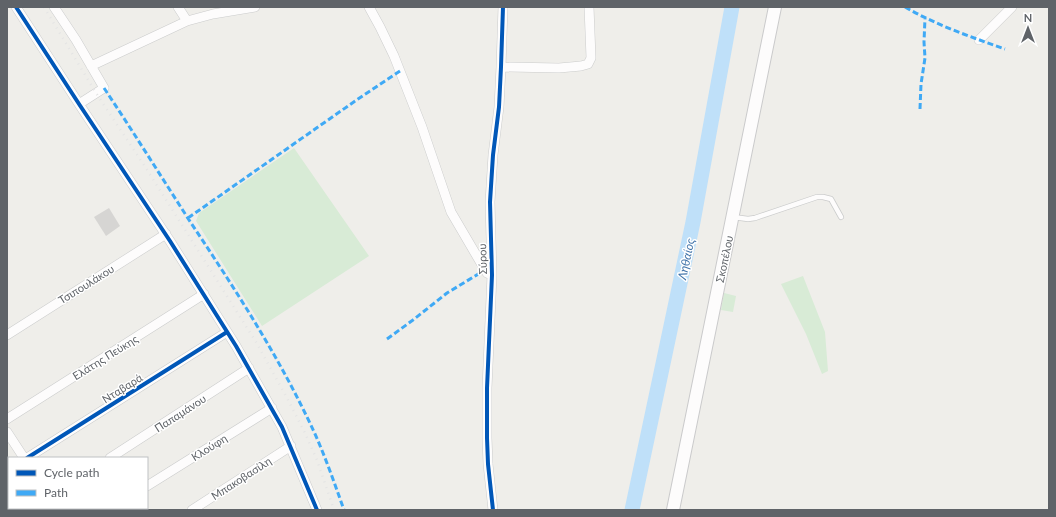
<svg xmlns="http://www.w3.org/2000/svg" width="1056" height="517" font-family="Lato,sans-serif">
<rect width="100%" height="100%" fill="#efeeea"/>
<path fill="#d8ebd6" d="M294,148l75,108 -107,70 -66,-105 3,-8z
M803,276l22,56 3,39 -6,3 -16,-40 -25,-50z
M724,293l12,3 -3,16 -12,-2z"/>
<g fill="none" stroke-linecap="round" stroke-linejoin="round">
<path stroke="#bfe0f9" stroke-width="15" d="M632,510l61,-288 39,-215"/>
</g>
<path fill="#d6d5d3" d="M109,208l11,18 -14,10 -12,-19z"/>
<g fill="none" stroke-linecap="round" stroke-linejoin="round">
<defs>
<path id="service" d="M733,217l15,2 7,-1 62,-21h6l8,2 10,18"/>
<path id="minor" d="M16,7l63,97 91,137 66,105 46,81 35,83
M54,7l22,33 28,48 -25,16
M178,7l9,14
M369,7l11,20 14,29 28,71 29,85 34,58 2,3 5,2
M979,40l33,-33
M91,66l96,-45 26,-7 42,-7
M501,67l58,1 22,-2 7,-2 3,-6 -2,-51
M7,335l159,-101
M7,419l197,-125
M7,432l17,26
M27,458l200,-126
M110,458l139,-90
M147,486l125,-78
M56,508l2,2
M108,510l4,-2
M192,510l99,-64
M493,510l-5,-46 -1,-26v-50l5,-113 -2,-73 3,-47 6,-48 2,-40 2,-60"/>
<path id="secondary" d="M673,510l102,-503"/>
</defs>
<use href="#service" stroke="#cbcccc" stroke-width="6"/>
<use href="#minor" stroke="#cbcccc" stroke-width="10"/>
<use href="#secondary" stroke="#cacacb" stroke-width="14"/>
<use href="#service" stroke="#fdfcfc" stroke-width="4.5"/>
<use href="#minor" stroke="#fdfcfc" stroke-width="9"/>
<use href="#secondary" stroke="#fdfcfc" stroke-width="12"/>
<path stroke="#e4e4e4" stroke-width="2.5" stroke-dasharray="1 5" stroke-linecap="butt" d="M44,7l52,86 48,72 112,177 30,54 19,37 12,27 17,50"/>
<path stroke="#3fa9f5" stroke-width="3" stroke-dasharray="6 3" stroke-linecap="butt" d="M905,7c31,18 66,30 100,42
M104,88c30,45 58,90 87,135 42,63 83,126 116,194 15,30 26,62 37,93
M920,109l1,-25 4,-26 -1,-16 1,-24
M188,218l170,-119 42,-28
M387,339l26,-19 34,-27 38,-23"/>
<defs>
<path id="cycleway" d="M16,7l63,97 91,137 66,105 46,81 35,83
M27,458l200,-126
M493,510l-5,-46 -1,-26v-50l5,-113 -2,-73 3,-47 6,-48 2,-40 2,-60"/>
</defs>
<use href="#cycleway" stroke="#fff" stroke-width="6"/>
<use href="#cycleway" stroke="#0057b8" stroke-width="4"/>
</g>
<g text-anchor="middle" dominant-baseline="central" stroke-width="3" stroke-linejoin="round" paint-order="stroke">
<g font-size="11" fill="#5f6368" stroke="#fff">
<text transform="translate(482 259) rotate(-92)">Σύρου</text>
<text transform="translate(724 259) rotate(-78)">Σκοπέλου</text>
<text transform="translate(86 284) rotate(-32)">Τσιπουλάκου</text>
<text transform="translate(105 357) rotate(-32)">Ελάτης Πεύκης</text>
<text transform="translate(122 388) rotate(-32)">Νταβαρά</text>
<text transform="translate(180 413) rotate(-33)">Παπαμάνου</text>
<text transform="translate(209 447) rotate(-32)">Κλούφη</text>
<text transform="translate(241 478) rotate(-33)">Μπακοβασίλη</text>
</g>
<g font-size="12" font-style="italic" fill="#4174aa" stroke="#fff">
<text transform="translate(686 259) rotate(-78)">Ληθαίος</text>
</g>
</g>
<rect width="1056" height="517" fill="none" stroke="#5f6368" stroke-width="16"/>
<rect x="8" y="457" width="140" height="52" fill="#ffffff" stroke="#bfc1c3"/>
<rect x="16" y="470" width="20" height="6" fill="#0057b8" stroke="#bfc1c3"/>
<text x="44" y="477" font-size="12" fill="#5f6368">Cycle path</text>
<rect x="16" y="490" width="20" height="6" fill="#3fa9f5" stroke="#bfc1c3"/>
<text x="44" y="497" font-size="12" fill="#5f6368">Path</text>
<g transform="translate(1028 28)" stroke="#ffffff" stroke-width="3" paint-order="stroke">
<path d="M0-3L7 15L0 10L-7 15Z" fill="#5f6368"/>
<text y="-6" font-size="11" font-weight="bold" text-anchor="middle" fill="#5f6368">N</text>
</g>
</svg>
